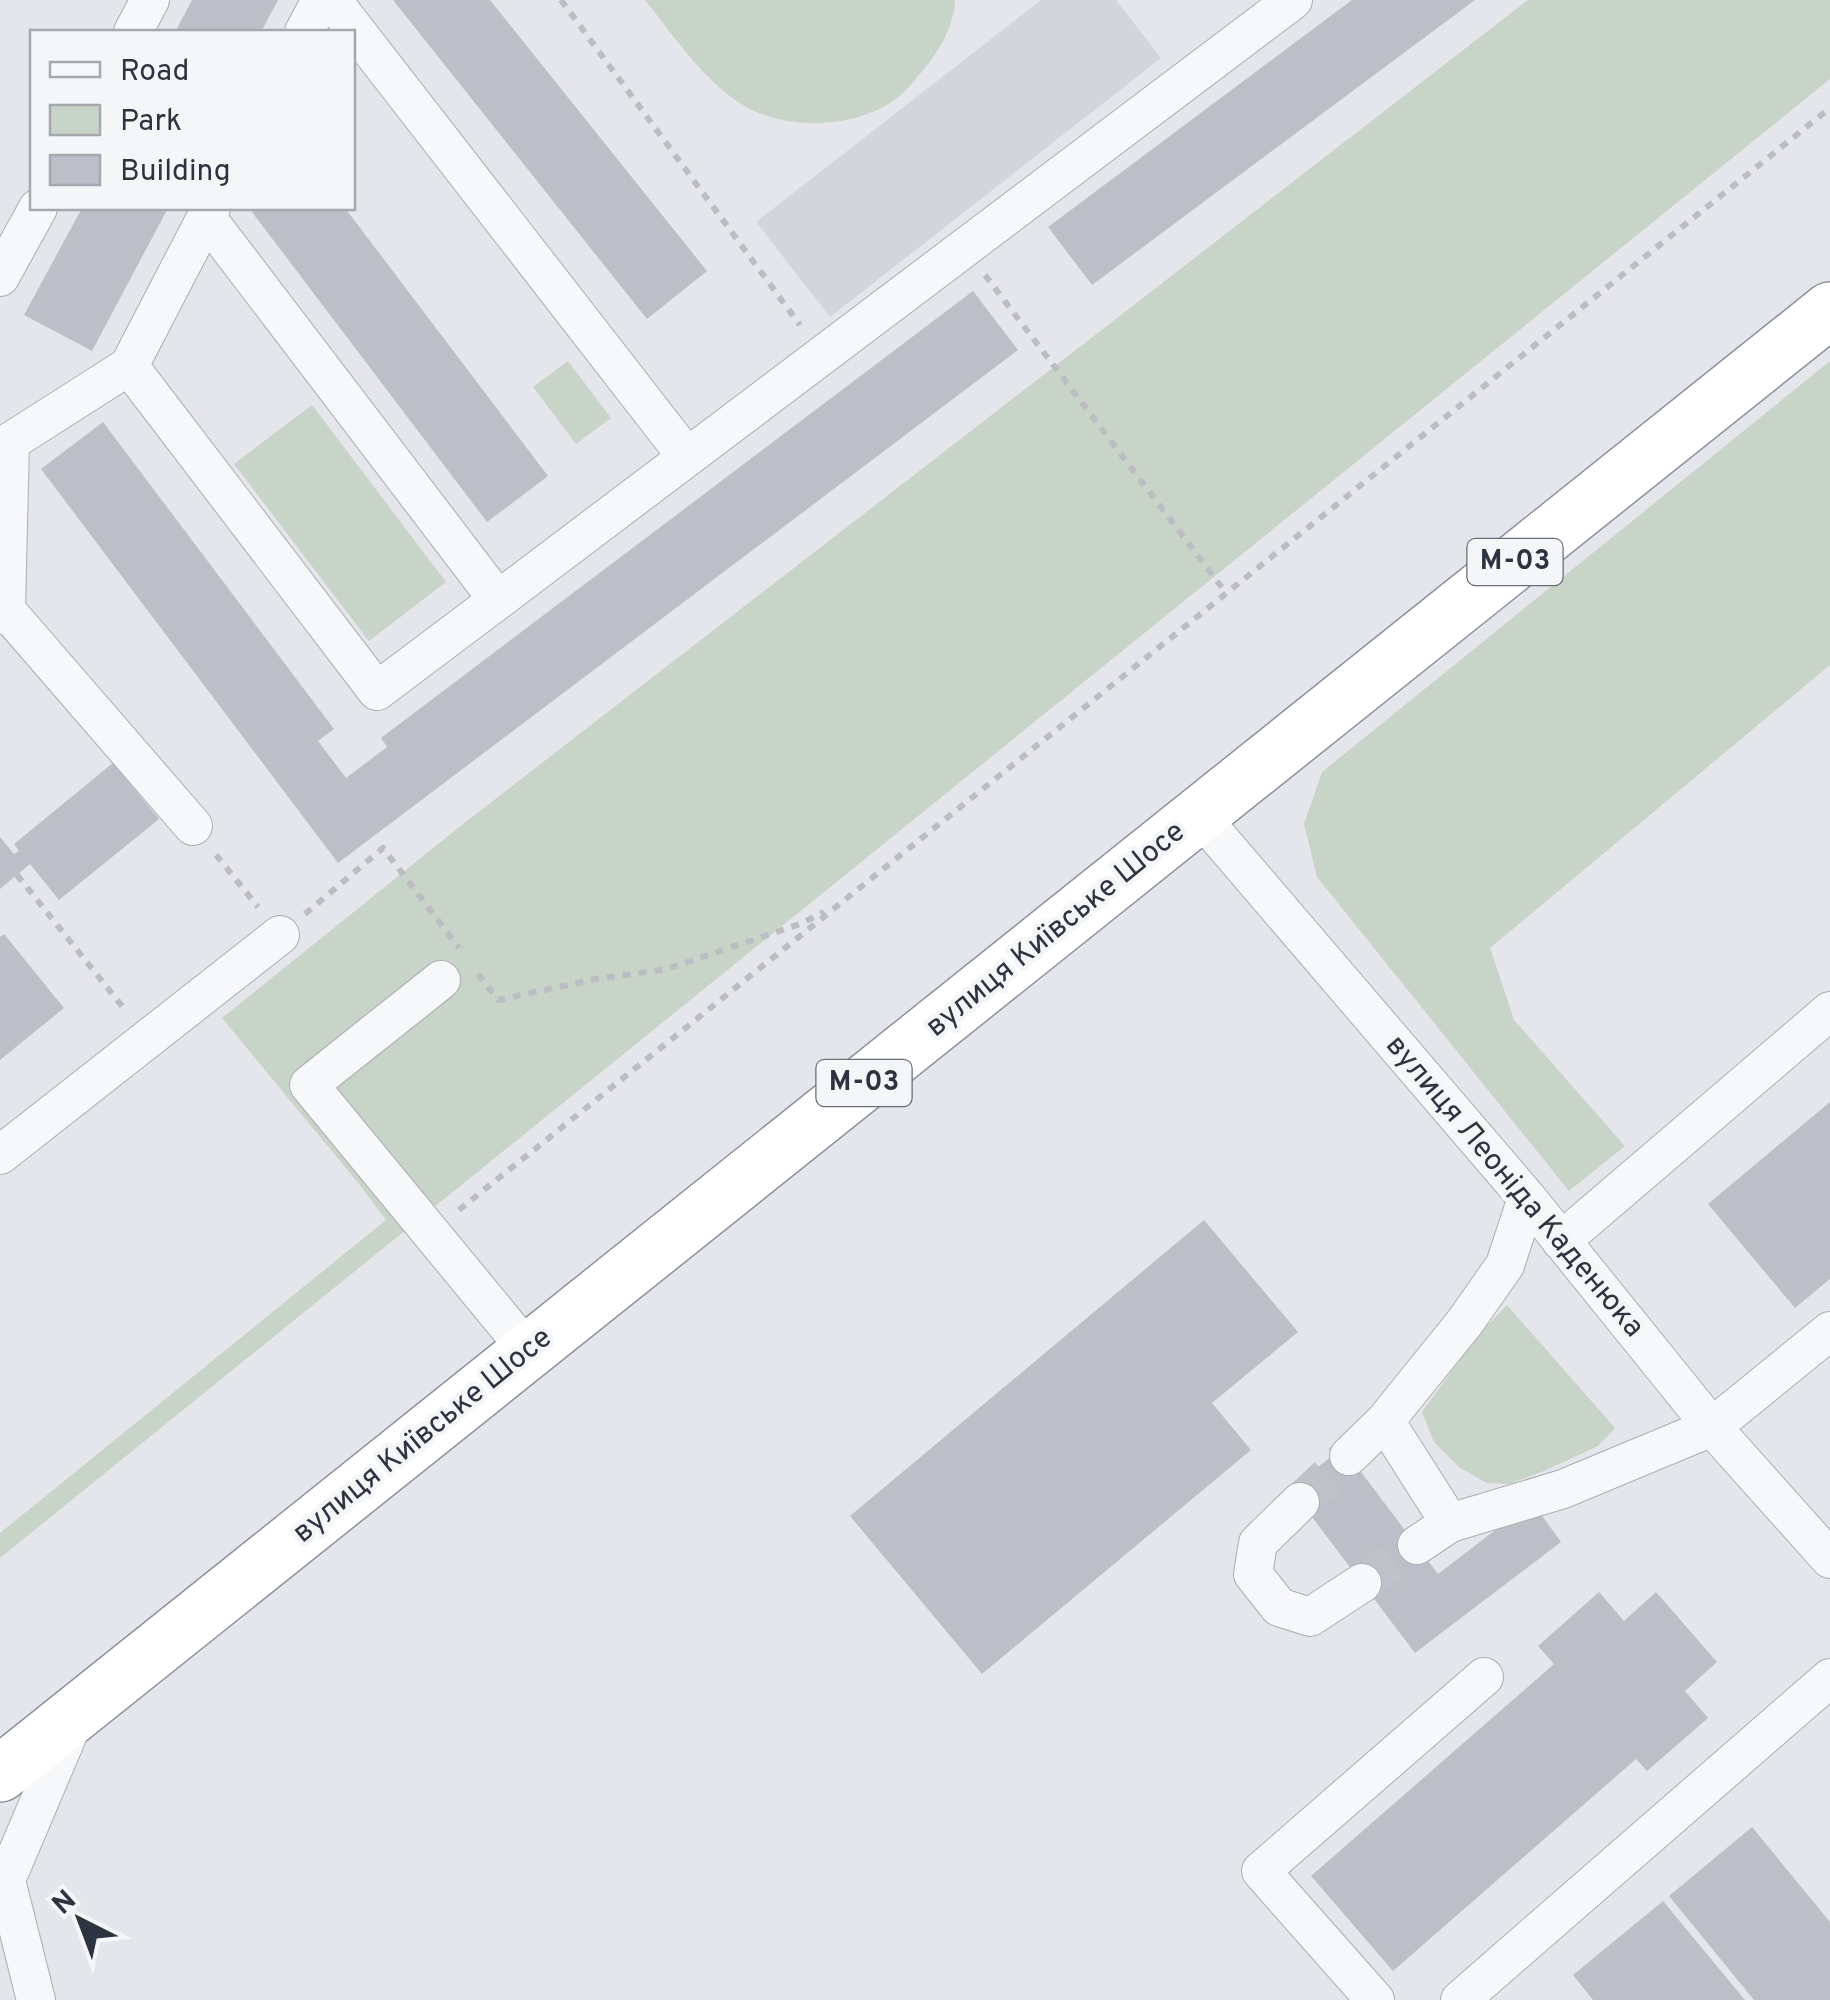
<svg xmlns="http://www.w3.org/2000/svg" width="1830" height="2000" font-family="Overpass,sans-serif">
<rect width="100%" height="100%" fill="#e5e6eb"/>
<path fill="#d3d5dd" d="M1041,0h75l45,58 -331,259 -74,-95z"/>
<path fill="#c8d4c7" d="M645,0h310c-1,26 -15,50 -31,69 -6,7 -13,16 -20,23 -40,38 -121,41 -166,10 -38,-26 -65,-67 -93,-102z
M1528,0h302v79l-1830,1479v-25l386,-313 -27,-36 -137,-166 241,-194z
M568,361l43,57 -35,26 -43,-57z
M1830,361v304l-340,283 24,72 111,126 -56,45 -252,-314 -13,-53 18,-52z
M312,405l134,177 -77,59 -135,-177z
M1507,1305l108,123 -17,18 -54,25 -35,13 -22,-1 -27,-15 -26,-26 -12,-30 56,-77z"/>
<path fill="#bcbfc7" d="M192,0h86l-17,32h-86z
M393,0h97l217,271 -60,48z
M1352,0h123l-383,285 -44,-58z
M82,208h86l-76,143 -68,-36z
M258,208h87l203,268 -61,46 -235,-310z
M973,291l45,59 -680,513 -297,-394 62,-47 231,307 -16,12 28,37 41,-31 -6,-9z
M113,763l46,56 -100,81 -29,-36 -30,25v-52l14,17 5,-3 -5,-7z
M4,934l60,74 -64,52v-123z
M1830,1102v177l-35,29 -87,-104z
M1204,1220l94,112 -86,71 39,47 -269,224 -132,-158z
M1343,1448l95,126 94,-72 29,40 -146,111 -125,-165z
M1599,1592l25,29 32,-29 61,70 -32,29 23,27 -61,53 -11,-12 -243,212 -82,-95 243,-212 -16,-18z
M1752,1827l78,95v78h-76l-85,-104z
M1663,1901l82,99h-152l-20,-25z"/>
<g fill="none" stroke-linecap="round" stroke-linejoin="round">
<path stroke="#c0c2c9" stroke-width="38" stroke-dasharray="38 19" stroke-linecap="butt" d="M1300,1502l49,-46
M1362,1583l55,-38"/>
<defs>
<path id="minor" d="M332,0l355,457
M133,32l17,-32
M304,32l17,-32
M206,217l292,383 795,-600
M0,277l38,-69
M129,366l248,325 121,-91
M6,610l187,216
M0,615l6,-5 4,-168 119,-76 82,-158
M1199,815l328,383 185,229 118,132
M441,980l-132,105 220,267
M0,1155l280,-220
M1561,1241l269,-230
M1385,1421l65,102
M1349,1456l36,-35 80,-99 40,-57 22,-67
M1300,1502l-42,41 -5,31 26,33 31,10 52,-34
M1417,1545l33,-22 113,-34 149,-62 118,-96
M36,2000l-30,-120 68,-160
M1375,2000l-114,-129 223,-194
M1460,2000l370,-322"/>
<path id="highway" d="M0,1774l1830,-1464"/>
</defs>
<use href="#minor" stroke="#aaadb5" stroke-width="40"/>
<use href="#highway" stroke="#8d92a0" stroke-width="58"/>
<path stroke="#bbbdc3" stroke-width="6" stroke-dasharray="8 8" stroke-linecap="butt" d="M561,0l239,325
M985,275l241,318
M216,855l42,52
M17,875l109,136
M305,914l78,-66 76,100
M478,974l20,26 98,-21 71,-10 133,-45 24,-12
M459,1210l1371,-1102"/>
<use href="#minor" stroke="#f7f8fa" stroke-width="38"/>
<use href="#highway" stroke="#fff" stroke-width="55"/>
</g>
<g text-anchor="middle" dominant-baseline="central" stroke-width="9" stroke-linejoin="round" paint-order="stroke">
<g fill="#f4f6f8" stroke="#696e79" stroke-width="2.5">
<rect x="1467.5" y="539" width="95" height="46" rx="8"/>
<rect x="816.5" y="1060" width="95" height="46" rx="8"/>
</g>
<g font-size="28" font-weight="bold" fill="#2e3342">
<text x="1515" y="562">М-03</text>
<text x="864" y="1083">М-03</text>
</g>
<g font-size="30" fill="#2e3342" stroke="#f4f6f8">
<text transform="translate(1056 930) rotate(-39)">вулиця Київське Шосе</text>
<text transform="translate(1514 1187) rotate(50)">вулиця Леоніда Каденюка</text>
<text transform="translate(423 1436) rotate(-39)">вулиця Київське Шосе</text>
</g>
</g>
<rect x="30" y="30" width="325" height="180" fill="#f4f6f8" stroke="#a5a8af" stroke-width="2.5"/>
<rect x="50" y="62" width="50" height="15" fill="#f7f8fa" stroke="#a5a8af" stroke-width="2.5"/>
<text x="120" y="80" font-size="30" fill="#2e3342">Road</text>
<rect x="50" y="105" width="50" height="30" fill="#c8d4c7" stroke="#a5a8af" stroke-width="2.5"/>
<text x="120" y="130" font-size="30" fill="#2e3342">Park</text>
<rect x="50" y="155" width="50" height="30" fill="#bcbfc7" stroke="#a5a8af" stroke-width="2.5"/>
<text x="120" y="180" font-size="30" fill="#2e3342">Building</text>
<g transform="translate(80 1920) rotate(318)" stroke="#f4f6f8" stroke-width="8" paint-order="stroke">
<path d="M0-8L18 38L0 25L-18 38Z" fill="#2e3342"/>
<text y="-15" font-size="28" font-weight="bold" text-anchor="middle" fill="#2e3342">N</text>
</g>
</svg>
